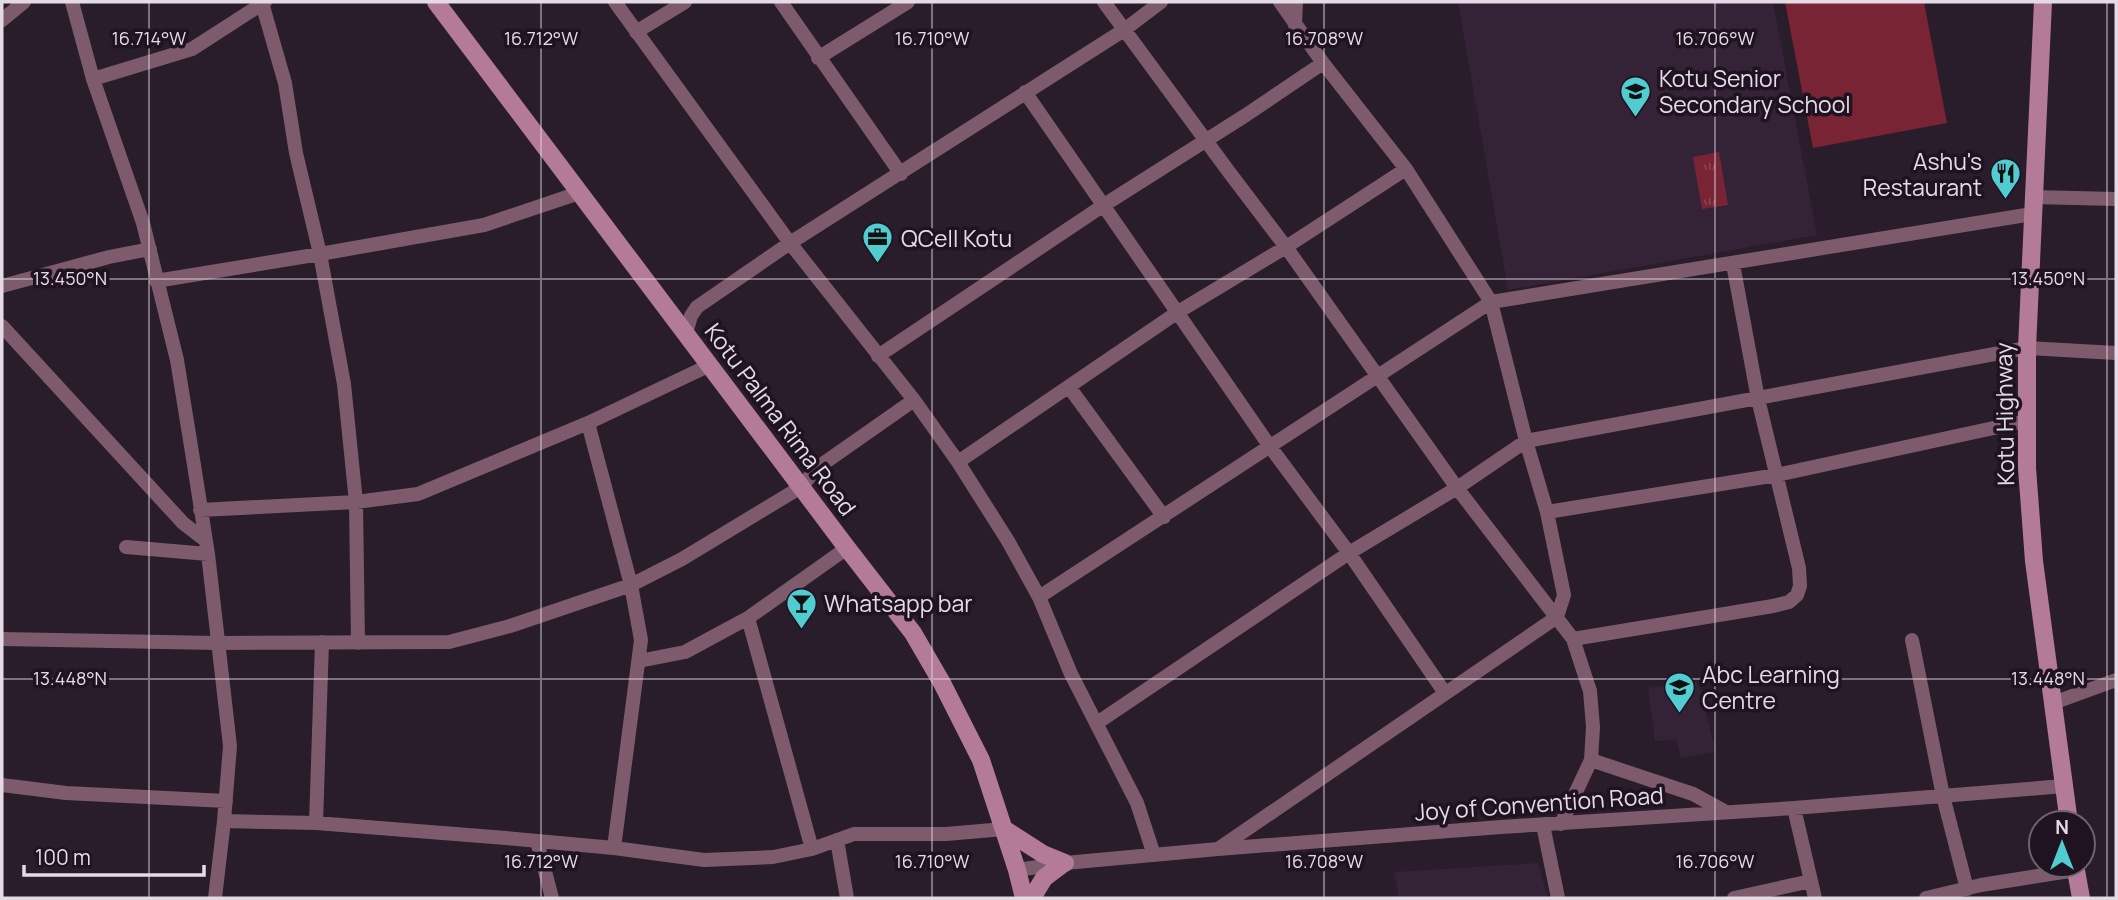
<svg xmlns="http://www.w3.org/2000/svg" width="2118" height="900" font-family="Manrope,sans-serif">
<defs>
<pattern id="grass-tufts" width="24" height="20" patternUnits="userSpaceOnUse" patternTransform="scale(1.75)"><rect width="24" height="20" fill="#782434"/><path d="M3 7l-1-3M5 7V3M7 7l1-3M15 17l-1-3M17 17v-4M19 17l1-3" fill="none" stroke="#8b4351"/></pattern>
</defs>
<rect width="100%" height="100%" fill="#291c2b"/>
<path fill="#342236" d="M1458,2h315l44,233 -309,55z
M1698,681l18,71 -35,6 -5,-18 -21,1 -7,-53z
M1538,863l10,35h-149l-5,-26z"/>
<path fill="url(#grass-tufts)" d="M1719,152l9,53 -26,4 -9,-52z"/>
<path fill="#782434" d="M1785,2h139l23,121 -134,25z"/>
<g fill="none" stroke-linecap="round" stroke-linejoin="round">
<path stroke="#7e5b6c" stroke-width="14" d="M72,2l21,77 50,144 34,137 17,105 14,89 22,192 -6,75 -9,77
M615,2l175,241 124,157 44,62 50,79 31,56 32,77 66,129 17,52
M781,2l120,172
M1104,2l125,170 57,75 171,241 116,151 17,52 3,36 -2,33 -30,64
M262,3l23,80 11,70 24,101 24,130 12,118 2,141
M2,20l22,-18
M1295,25l1,-23
M636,32l49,-30
M818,58l90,-56
M93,79l99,-30 73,-47
M1025,92l246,356 78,105 96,140
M2033,197l83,2
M156,281l164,-27 164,-29 95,-32
M2,286l107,-29 41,-8
M2,326l181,197 22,17
M686,333l5,-17 6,-9 93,-64 334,-213 37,-28
M878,356l226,-151 142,-90 77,-52
M1069,387l95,130
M588,423l43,162 10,55 -27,208
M958,462l220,-150 108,-65 120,-78
M200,510l156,-8 62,-8 170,-71 122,-58
M1547,512l230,-37 249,-54
M126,547l82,7
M1039,597l452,-295 541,-88
M748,618l64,231
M2,639l215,4 232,-1 61,-16 121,-41 51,-26 119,-72 16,-19 97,-68
M1573,639l200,-33 16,-4 8,-7 3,-9 -1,-18 -41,-169 -25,-135
M1912,640l31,156 24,93
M639,661l46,-9 63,-34 99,-70
M2053,703l63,-23
M1097,723l252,-170 108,-65 69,-47 501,-93 89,5
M1591,760l102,34 33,18
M2,785l64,8 160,8
M1794,808l21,90
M224,821l92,2 190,15 108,10 90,12 69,-3 39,-8 42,-15h92l58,-5
M316,823l6,-181
M1543,825l15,73
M837,840l10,58
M537,841l15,57
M1218,849l339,-232 7,-22 -17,-83 -21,-71 -35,-139 -85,-133 -83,-106 -43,-61
M1017,870l48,-7 153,-14 283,-22 293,-19 270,-22
M1734,898l77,-17
M1926,898l55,-13 95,-15"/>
<path stroke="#b47b98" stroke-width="18" d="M436,2l411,546 66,85 29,50 39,77 36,110 7,28
M2043,2l-16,346v120l7,93 35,262
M1004,829l39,25 22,9
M2075,865l6,33
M1032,898l12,-20 20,-15"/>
</g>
<path fill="none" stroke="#e5dbe6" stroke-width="2" stroke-opacity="0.45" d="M149,2v896M541,2v896M932,2v896M1324,2v896M1715,2v896M2107,2v896M2,279h2114M2,679h2114"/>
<defs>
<symbol id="school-pin" viewBox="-11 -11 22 30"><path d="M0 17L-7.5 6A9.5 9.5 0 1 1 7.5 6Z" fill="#51ccd1" stroke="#1f1221"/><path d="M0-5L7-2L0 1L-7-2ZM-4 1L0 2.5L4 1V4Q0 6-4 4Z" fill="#111"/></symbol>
<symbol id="restaurant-pin" viewBox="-11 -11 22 30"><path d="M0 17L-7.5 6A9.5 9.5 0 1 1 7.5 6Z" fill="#51ccd1" stroke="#1f1221"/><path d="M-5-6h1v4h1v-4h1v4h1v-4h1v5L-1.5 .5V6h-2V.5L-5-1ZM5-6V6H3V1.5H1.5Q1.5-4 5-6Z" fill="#111"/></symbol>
<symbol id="office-pin" viewBox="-11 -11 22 30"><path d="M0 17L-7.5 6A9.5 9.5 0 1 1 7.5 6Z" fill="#51ccd1" stroke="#1f1221"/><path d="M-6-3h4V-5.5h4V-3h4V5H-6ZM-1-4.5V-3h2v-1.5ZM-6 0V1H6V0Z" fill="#111"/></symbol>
<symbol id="bar-pin" viewBox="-11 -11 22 30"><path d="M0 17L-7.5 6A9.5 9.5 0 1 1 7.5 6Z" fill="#51ccd1" stroke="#1f1221"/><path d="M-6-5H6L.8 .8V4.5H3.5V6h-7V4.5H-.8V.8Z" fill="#111"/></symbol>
</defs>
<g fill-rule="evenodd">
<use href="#school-pin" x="1618" y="74" width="35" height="47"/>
<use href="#restaurant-pin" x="1988" y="156" width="35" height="47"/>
<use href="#office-pin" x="860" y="220" width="35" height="47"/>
<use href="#bar-pin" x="784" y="586" width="35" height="47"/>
<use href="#school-pin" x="1662" y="670" width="35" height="47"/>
</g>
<g text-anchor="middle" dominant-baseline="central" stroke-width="7" stroke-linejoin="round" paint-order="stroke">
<g font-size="23" fill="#e5dbe6" stroke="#1f1221" text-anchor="start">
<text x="1659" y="78">Kotu Senior<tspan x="1659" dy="26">Secondary School</tspan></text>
<text x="1982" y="161" text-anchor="end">Ashu's<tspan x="1982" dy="26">Restaurant</tspan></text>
<text x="901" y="238">QCell Kotu</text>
<text x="824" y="603">Whatsapp bar</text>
<text x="1702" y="674">Abc Learning<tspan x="1702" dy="26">Centre</tspan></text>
</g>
<g font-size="23" fill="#e5dbe6" stroke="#1f1221">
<text transform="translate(2004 414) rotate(-91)">Kotu Highway</text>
<text transform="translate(781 419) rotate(53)">Kotu Palma Rima Road</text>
<text transform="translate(1539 803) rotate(-4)">Joy of Convention Road</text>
</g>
</g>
<g font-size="18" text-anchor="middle" fill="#e5dbe6" stroke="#1f1221" stroke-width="7" stroke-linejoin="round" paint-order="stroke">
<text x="149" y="45">16.714°W</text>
<text x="541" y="45">16.712°W</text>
<text x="932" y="45">16.710°W</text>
<text x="1324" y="45">16.708°W</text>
<text x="1715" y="45">16.706°W</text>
<text x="70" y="285">13.450°N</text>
<text x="2048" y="285">13.450°N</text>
<text x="70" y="685">13.448°N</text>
<text x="2048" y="685">13.448°N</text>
<text x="541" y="868">16.712°W</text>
<text x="932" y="868">16.710°W</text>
<text x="1324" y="868">16.708°W</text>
<text x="1715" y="868">16.706°W</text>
</g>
<rect width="2118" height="900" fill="none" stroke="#e5dbe6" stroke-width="7"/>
<g transform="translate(2062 844)"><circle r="33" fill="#1f1221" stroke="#6e6270" stroke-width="2"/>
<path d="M0-5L12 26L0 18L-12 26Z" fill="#51ccd1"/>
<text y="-10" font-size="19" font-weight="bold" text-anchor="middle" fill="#e5dbe6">N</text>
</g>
<path d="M24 865v10h180v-10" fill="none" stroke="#e5dbe6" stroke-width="3.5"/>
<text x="35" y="865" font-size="21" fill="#e5dbe6" stroke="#1f1221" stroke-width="5" paint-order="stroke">100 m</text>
</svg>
